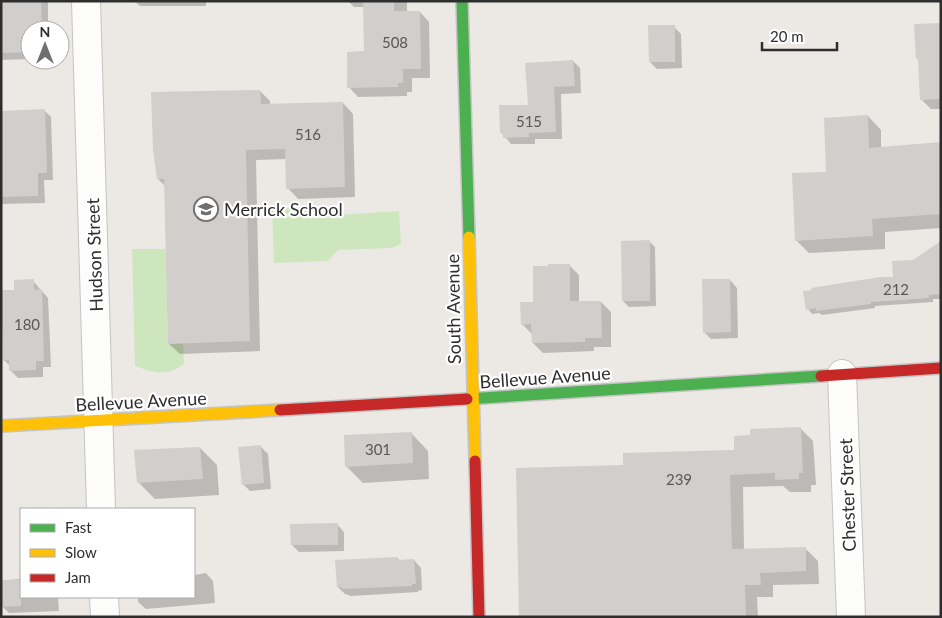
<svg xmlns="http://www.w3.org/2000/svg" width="942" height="618" font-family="Lato,sans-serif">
<rect width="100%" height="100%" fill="#ece8e4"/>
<path fill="#cee6be" d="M272,206l65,9 62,-4 2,33 -9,4 -54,2 -10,11 -54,2z
M132,249h34l2,95 15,-1 1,21c-18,13 -29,9 -49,2z"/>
<path fill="#0003" d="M1,1h47v23l3,6h-21v29l-29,1z
M134,1h72v5h-66z
M348,1h59v12l13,-1 9,10 1,56h-18v14h-5v4l-49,1 -9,-10 16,-34 -1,-46h-10z
M941,24v98l-1,-13h-9l-9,-9 -2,-39 -3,-3z
M674,27l7,7 1,34 -25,1 -7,-7z
M573,61l7,7 1,25 -20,1 1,45h-27v5h-24l-10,-12z
M260,91l10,10v4l73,-2 10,11 2,83 -57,2 -10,-11 -1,-29 -31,1 4,191 -80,3 -11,-10 -4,-158 -7,-7z
M44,110l7,7 2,63h-9l1,23 -44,1v-92z
M868,116l13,14v18l60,-2v82l-56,4v17l-76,4 -13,-13 32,-67z
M649,241l6,6 1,59 -27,1 -6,-6z
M941,243v56h-8v3l-58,4v2l-53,7 -3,-2 -7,1 -4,-5 86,-31 20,-17z
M569,265l10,10v27h22l10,10v35h-17v4l-51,2 -10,-10 -1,-9 -10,-10 12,-21z
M730,280l7,8 1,50 -27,1 -7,-7z
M33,281l15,17 3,69h-8v10l-25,1 -8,-8v-4l-6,-6 11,-69z
M800,428l13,13 3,44h-5v7h-21l-7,-6 -40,1 1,63 61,-2 13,13 1,23 -46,1v12h-16l1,20h-238l104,-151 112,-15z
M412,434l16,17 1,28 -66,4 -17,-17z
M260,446l8,8 3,35 -21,2 -7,-7z
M200,448l17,17 2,30 -64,4 -17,-17z
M337,524l7,8v19l-45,1 -7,-7z
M397,558l4,3 13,-1 7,8 1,22 -4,1v1l-67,4 -6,-2 -7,-7z
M206,573l7,8 2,22 -69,6 -8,-7v-5h56v-22z
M21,579v18h37l1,14 -50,2 -7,-7 5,-26z"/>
<path fill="#d1cecb" d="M1,1h40l1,29h-12v22l-29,1z
M363,1h31v10h26l1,58h-18v14h-5v4l-51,1v-36l17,-1z
M941,23v76l-21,1 -2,-41h-2l-2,-35z
M648,25h27v37h-26z
M573,60l2,26 -21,1 2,45 -27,1v4l-26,1v-5h-3l-1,-28h29l-3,-42z
M260,90l1,14 82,-2 2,85 -59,2 -1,-40 -39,1 4,191 -82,3 -4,-165h-7l-4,-29 -2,-58z
M45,109l2,64h-9v23l-37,1v-86z
M868,115l1,33 72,-6v72l-69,5 1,17 -78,5 -3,-68 34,-1 -2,-54z
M650,240v61h-28l-1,-60z
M941,241v53l-12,1v3l-58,4v2l-55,7v-3l-10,2 -3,-19 9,-1 -1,-2 69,-11h13l-1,-16 21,-1z
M548,264h22v37h31l1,37h-17v4l-53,1 -1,-19 -10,1 -1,-23h13v-36h15z
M34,279v11l8,-1 2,72h-8v9l-27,1v-11l-6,1 -2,-71h13v-10z
M702,279h28l1,53 -28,1z
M801,427l2,46h-4v6l-24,1v-7l-45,2 2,74 74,-2v24l-46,2 1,12h-16l1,32h-227l-3,-149 107,-3v-12l111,-3v-14l16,-1v-6z
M412,432l1,31 -68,4 -1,-32z
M261,445l3,38 -22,2 -4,-38z
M200,447l3,32 -66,4 -3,-33z
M338,523v22h-47l-1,-21z
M398,557v3l16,-1 2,25h-4v2l-70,3v-2h-5l-2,-27z
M1,580h20v26l-20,1z"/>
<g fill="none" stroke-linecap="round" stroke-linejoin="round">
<defs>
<path id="street" d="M86,1l15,508
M842,374l9,243
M104,597l1,20"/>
<path id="fast" d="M462,1l7,236
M467,399l354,-23"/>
<path id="slow" d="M469,237l6,224
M1,426l279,-16"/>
<path id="jam" d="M821,376l120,-8
M280,410l187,-11
M475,461l4,156"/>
</defs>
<use href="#street" stroke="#c5c4c5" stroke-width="30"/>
<use href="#fast" stroke="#c5c4c5" stroke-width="14"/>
<use href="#slow" stroke="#c5c4c5" stroke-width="14"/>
<use href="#jam" stroke="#c5c4c5" stroke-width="14"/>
<use href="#street" stroke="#fcfcfb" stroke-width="28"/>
<use href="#fast" stroke="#4caf50" stroke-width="11"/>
<use href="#slow" stroke="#ffc107" stroke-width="11"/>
<use href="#jam" stroke="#c62828" stroke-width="11"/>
</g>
<defs>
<symbol id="school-ring" viewBox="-11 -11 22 22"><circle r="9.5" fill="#fff" stroke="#706f6e" stroke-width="1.5"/><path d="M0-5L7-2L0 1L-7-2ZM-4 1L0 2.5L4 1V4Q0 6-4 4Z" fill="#706f6e"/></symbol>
</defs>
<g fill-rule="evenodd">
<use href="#school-ring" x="192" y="195" width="28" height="28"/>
</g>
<g text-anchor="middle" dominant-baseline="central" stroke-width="4.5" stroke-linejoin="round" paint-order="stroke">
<g font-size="15" fill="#585857">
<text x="395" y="42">508</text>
<text x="529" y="121">515</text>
<text x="308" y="134">516</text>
<text x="896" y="289">212</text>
<text x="27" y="324">180</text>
<text x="378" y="449">301</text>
<text x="679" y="479">239</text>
</g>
<g font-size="18" fill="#2e2e2e" stroke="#fff" text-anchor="start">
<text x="224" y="209">Merrick School</text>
</g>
<g font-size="18" fill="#2e2e2e" stroke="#fff">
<text transform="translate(94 255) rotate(-92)">Hudson Street</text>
<text transform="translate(453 309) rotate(-91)">South Avenue</text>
<text transform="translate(545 377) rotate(-4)">Bellevue Avenue</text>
<text transform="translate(141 401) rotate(-3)">Bellevue Avenue</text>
<text transform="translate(847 495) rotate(-92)">Chester Street</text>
</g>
</g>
<rect width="942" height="618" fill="none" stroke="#2e2e2e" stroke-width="5"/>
<rect x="20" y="508" width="175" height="90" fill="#ffffff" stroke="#ababab"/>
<rect x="30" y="524" width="25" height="8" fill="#4caf50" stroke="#ababab"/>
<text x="65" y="533" font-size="15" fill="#2e2e2e">Fast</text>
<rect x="30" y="549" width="25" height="8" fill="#ffc107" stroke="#ababab"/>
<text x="65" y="558" font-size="15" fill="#2e2e2e">Slow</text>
<rect x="30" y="574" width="25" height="8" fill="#c62828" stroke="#ababab"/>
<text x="65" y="583" font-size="15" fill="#2e2e2e">Jam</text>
<g transform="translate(45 45)"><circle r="24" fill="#ffffff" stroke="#ababab"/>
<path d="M0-4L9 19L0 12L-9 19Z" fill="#706f6e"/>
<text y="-8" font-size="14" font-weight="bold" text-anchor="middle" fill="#2e2e2e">N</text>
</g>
<path d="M762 42v8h75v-8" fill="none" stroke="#2e2e2e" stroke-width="2.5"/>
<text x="770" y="42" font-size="15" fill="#2e2e2e" stroke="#ffffff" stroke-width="4" paint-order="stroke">20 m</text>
</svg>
